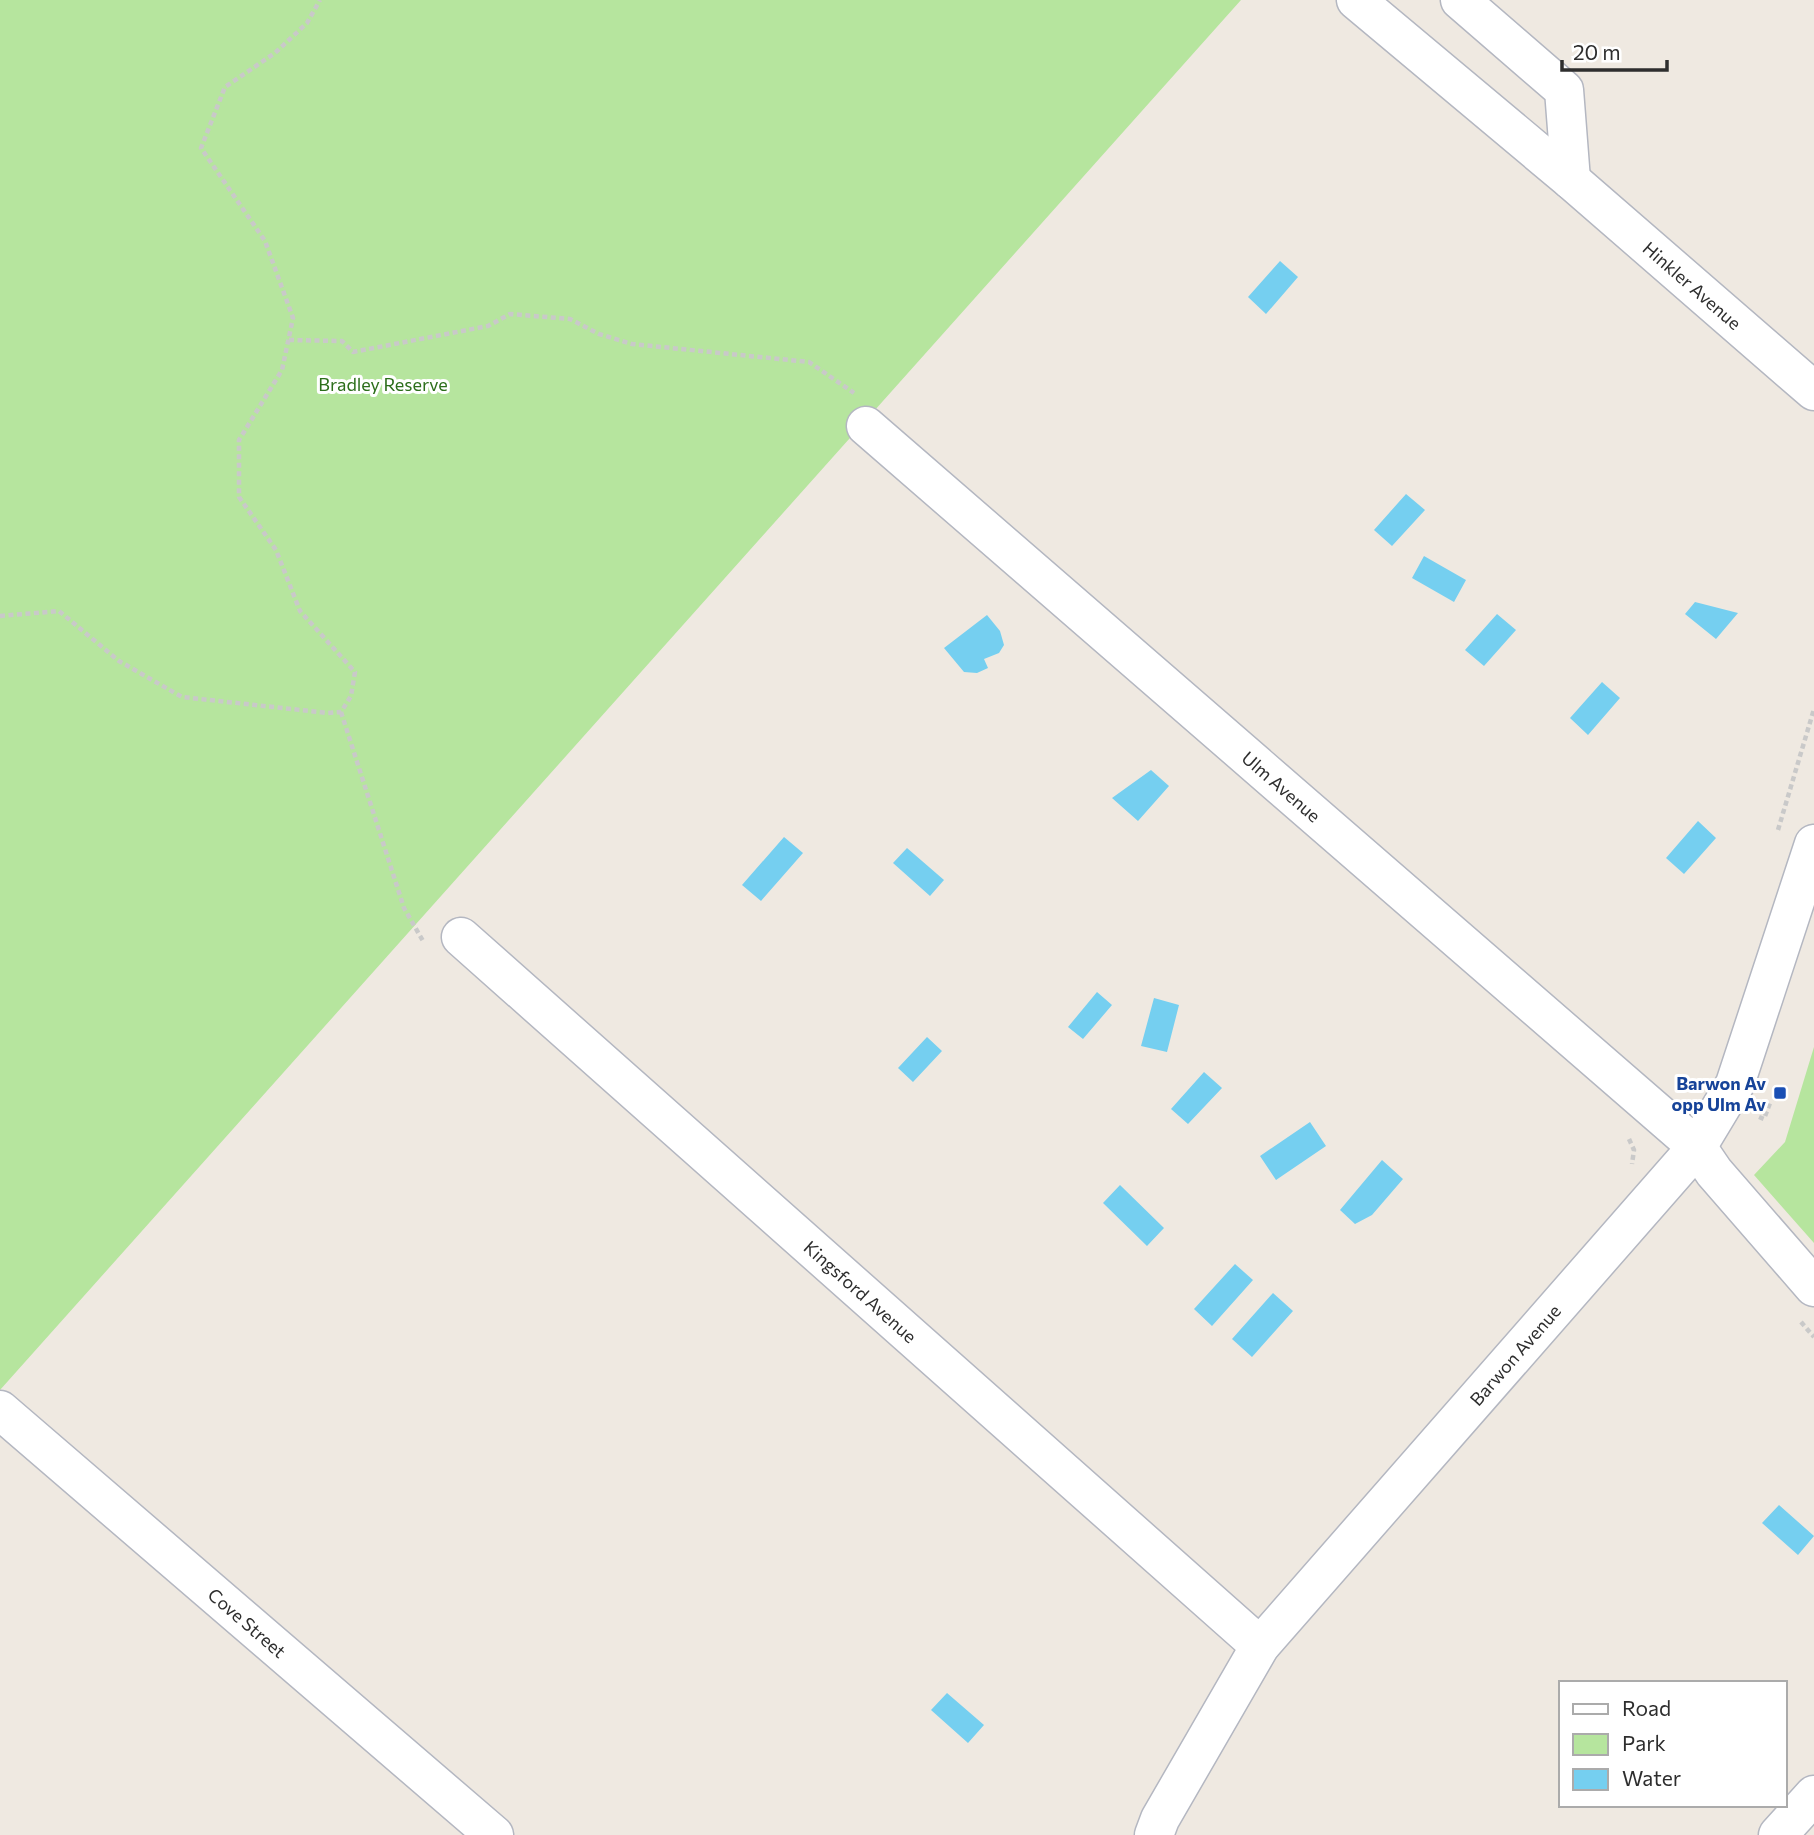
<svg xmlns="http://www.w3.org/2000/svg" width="1814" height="1835" font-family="Commissioner,sans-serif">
<rect width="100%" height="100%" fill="#efe9e1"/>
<path fill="#b6e59e" d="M0,0h1241l-1241,1390z
M1814,1047v196l-60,-68 31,-33z"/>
<path fill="#75cff0" d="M1280,261l18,16 -32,37 -18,-17z
M1406,494l19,16 -33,36 -18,-16z
M1424,556l42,24 -12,22 -42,-24z
M1695,602l43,11 -22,26 -31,-25z
M1497,614l19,16 -32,36 -19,-16z
M987,615l13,16 4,14 -5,8 -15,6 4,9 -11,5 -13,-1 -20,-24z
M1602,682l18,16 -32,37 -18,-17z
M1151,770l18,16 -31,35 -26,-23z
M1698,821l18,17 -32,36 -18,-16z
M784,837l19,16 -42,48 -19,-16z
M907,848l37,32 -14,16 -37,-33z
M1097,992l15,13 -29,34 -15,-12z
M1154,998l25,7 -12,47 -26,-6z
M927,1037l15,14 -29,31 -15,-14z
M1204,1072l18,16 -34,36 -17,-15z
M1310,1122l16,24 -50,34 -16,-24z
M1382,1160l21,19 -31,36 -17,9 -15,-14z
M1120,1185l44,43 -17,18 -44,-43z
M1235,1264l18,16 -41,46 -18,-17z
M1273,1293l20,18 -41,46 -20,-18z
M1779,1505l35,31 -16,19 -36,-32z
M947,1693l37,32 -16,18 -37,-33z"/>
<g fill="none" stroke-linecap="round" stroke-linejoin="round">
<defs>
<g id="minor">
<path id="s1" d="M1356,0l215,180 243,211"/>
<path d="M1460,0l104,90 7,90"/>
<path id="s2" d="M866,426l831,721 17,25 100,115"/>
<path id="s3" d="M461,937l799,709"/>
<path id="s4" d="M0,1410l494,425"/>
<path id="s5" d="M1154,1835l6,-16 100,-173 437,-499 38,-63 79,-240"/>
<path d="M1778,1835l36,-40"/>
</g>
</defs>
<use href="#minor" stroke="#b4b7c1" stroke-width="41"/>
<path stroke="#c9c9c9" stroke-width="4.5" stroke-dasharray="5 3.5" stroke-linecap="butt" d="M289,340l53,1 11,11 135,-26 22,-12 60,5 29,15 33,10 177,18 45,31
M0,616l59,-5 60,50 63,36 146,16 13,-1 10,-16 4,-24 -55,-61 -24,-61 -37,-53v-57l43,-70 11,-52 -28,-77 -64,-93 24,-61 50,-34 32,-30 13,-23
M341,712l63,196 19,33
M1778,830l36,-121
M1759,1117l5,2 6,-16
M1629,1139l5,11 -2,14
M1801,1322l13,15"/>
<use href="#minor" stroke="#fff" stroke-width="38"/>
</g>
<rect fill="#1a4fb4" stroke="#fff" stroke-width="2.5" x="1773" y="1086" width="14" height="14" rx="3.5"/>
<g text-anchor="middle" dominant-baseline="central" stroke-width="6" stroke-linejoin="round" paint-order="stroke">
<g font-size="18" fill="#2e2e2e" stroke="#fff">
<text stroke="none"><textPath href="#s1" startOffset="441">Hinkler Avenue</textPath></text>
<text stroke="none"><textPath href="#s2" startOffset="550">Ulm Avenue</textPath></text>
<text stroke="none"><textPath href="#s3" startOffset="534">Kingsford Avenue</textPath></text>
<text stroke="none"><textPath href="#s5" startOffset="604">Barwon Avenue</textPath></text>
<text stroke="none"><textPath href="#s4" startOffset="326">Cove Street</textPath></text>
</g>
<g font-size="18" fill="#2c6e1b" stroke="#fff">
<text x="383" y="384">Bradley Reserve</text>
</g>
<g font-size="18" font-weight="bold" fill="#164399" stroke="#fff" text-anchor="end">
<text x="1766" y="1083">Barwon Av<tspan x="1766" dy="21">opp Ulm Av</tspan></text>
</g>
</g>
<rect x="1559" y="1681" width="228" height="126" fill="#ffffff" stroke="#ababab" stroke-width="2"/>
<rect x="1573" y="1704" width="35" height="10" fill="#ffffff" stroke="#ababab" stroke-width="2"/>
<text x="1622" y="1716" font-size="21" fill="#2e2e2e">Road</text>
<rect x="1573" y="1734" width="35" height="21" fill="#b6e59e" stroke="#ababab" stroke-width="2"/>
<text x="1622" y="1751" font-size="21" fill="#2e2e2e">Park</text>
<rect x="1573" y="1769" width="35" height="21" fill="#75cff0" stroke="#ababab" stroke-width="2"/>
<text x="1622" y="1786" font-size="21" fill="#2e2e2e">Water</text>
<path d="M1562 60v10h105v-10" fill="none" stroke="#2e2e2e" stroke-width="3.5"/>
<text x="1573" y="60" font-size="21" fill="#2e2e2e" stroke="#ffffff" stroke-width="5" paint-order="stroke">20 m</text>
</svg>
